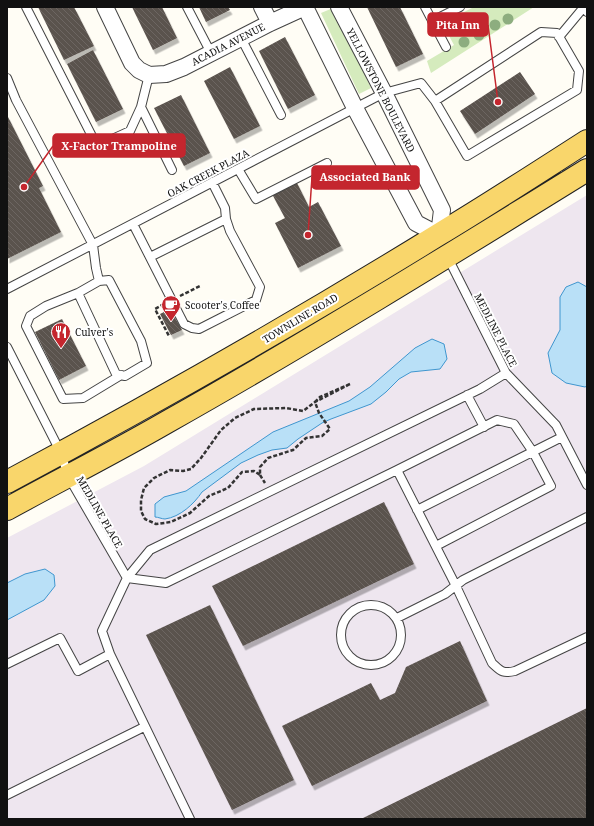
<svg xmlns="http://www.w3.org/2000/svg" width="594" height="826" font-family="'Noto Serif',serif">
<defs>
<pattern id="building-back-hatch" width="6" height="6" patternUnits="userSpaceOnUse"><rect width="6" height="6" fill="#5a524d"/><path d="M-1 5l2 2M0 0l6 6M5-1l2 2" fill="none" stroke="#6d6662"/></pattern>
<filter id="shadow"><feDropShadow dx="2.5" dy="4.5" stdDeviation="0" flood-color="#0004"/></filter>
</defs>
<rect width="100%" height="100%" fill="#fffdf5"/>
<path fill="#eee6ef" d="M587,195v624h-580v-281l137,-72z"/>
<path fill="#d5ebbd" d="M474,7h60l-103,66 -4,-12 27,-16 -12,-22z
M333,8l38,80 -12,6 -38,-81z"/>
<path fill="#b9e0f7" stroke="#3f96cf" d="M578,282l9,5v99l-2,1 -19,-4 -14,-10 -4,-20 12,-23v-33l6,-10z
M432,339l12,5 3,15 -7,10 -29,3 -12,7 -13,13 -15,12 -40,15 -9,4 -24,16 -11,9 -15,2 -14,5 -17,8 -39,29c-8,12 -22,25 -37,27 -3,0 -7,-2 -10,-2v-13l9,-7 22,-6 87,-59 76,-31 21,-14 45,-39z
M45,569l9,6 1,11 -11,14 -37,20v-37l18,-9z"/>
<path fill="url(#building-back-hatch)" filter="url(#shadow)" d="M38,7h36l20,39 -30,14z
M132,7h30l15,31 -24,12z
M199,7h29l2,3 -24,12z
M367,7h33l23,47 -27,13z
M285,37l30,58 -27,14 -29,-58z
M93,50l30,59 -27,13 -29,-58z
M230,67l30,59 -26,13 -30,-58z
M520,72l15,22 -60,40 -15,-23z
M181,95l29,58 -26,13 -30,-58z
M7,115l36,71 -4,2 22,44 -54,27z
M296,181l13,26 9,-5 23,44 -43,22 -23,-45 10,-5 -13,-24z
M170,309l12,21 -11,5 -11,-21z
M62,319l24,47 -27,14 -24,-48z
M384,502l30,62 -171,82 -31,-60z
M210,605l84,175 -62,30 -86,-175z
M460,641l27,60 -175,85 -30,-60 89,-43 9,17 15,-7 11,-26z
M587,708v111h-226z"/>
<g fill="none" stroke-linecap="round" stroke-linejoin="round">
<defs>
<path id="service" d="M26,7l71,139 33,-15 11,-24 8,-32
M187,7l24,46
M425,7l21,40
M432,21l28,-14
M559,37l25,-30 3,5
M241,38l40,77
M7,78l9,22 77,145 3,23 3,13
M141,107l31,63
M238,169l18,30 71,-36
M133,224l51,100 8,4 7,1 57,-29 4,-13 -30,-56 -4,-12 -1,-11 -13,-26
M447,256l59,117 50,52 31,60
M150,257l76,-38
M109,280l32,61 6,22 -22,13 -9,-2 -38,-81 21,-12z
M7,289l377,-196 37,-10 14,18 32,55 110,-66 2,-19 -22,-38 -16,-1 -106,69
M78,293l-32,13 -16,10 -4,10 37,73 20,-1 38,-23
M7,347l54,106 7,23 59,102
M467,395l17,32
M397,470l100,-50 17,4 19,28 18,34 -115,60
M417,510l145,-73
M127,578l39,5 231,-113 59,116 36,77c9,8 10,11 23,8l72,-34
M341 635a30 30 0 1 1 60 0a30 30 0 1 1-60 0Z
M397,618l48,-24 18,-14 124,-63
M7,664l53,-26 18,33 32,-17
M7,795l137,-68
M190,819l-80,-165 -8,-23 25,-53 23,-28 330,-161 26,-16"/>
<path id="minor" d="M105,7l27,56 7,7 10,5 17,-1 18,-7 86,-44 35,-16
M262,7l8,16
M305,7l50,101 61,115 23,12 3,-25 -58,-117 -45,-86"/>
<path id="primary" d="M7,482c146,-78 290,-160 431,-247 50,-30 99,-62 149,-94
M7,509c53,-29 108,-57 160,-87 142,-80 281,-166 420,-252"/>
</defs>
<use href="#service" stroke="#444" stroke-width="10"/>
<use href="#minor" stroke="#444" stroke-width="18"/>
<use href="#primary" stroke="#222" stroke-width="24"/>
<path stroke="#333" stroke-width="2.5" stroke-dasharray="4 2" stroke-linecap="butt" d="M180,296l20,-10
M164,304l-9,5 14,27
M350,384l-30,13 -5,5 4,11 11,16 -8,7 -16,2 -13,12 -25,8 -8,9v8l-6,-4 -12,1 -14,16 -19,8 -19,17 -19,9 -15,2 -11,-5 -4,-8v-11l3,-12 10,-10 16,-8 13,1 8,-2 10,-11 20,-28 14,-12 19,-9 32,-1 17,3 12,-9 35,-18
M260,475l5,8"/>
<use href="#service" stroke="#fff" stroke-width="8"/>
<use href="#minor" stroke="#fff" stroke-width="16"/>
<use href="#primary" stroke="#f9d66b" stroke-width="22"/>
</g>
<g fill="#8dad7f">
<circle cx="508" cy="19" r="5.5"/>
<circle cx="495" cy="25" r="5.5"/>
<circle cx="479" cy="35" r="5.5"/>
<circle cx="464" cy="42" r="5.5"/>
</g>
<defs>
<symbol id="cafe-pin" viewBox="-11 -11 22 30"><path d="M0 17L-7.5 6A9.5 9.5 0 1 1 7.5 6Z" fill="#c4262e" stroke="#fff"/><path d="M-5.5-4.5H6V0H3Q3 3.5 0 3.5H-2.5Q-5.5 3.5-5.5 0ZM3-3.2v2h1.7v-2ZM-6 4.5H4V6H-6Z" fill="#fff"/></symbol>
<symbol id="restaurant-pin" viewBox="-11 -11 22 30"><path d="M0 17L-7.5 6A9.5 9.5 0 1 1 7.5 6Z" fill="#c4262e" stroke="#fff"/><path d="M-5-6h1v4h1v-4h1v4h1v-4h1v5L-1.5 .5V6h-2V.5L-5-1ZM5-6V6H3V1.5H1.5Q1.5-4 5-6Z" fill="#fff"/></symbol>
</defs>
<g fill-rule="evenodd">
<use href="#cafe-pin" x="160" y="294" width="22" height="30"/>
<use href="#restaurant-pin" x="50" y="321" width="22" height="30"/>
</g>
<g text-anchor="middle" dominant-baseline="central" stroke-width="4" stroke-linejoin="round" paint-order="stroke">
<g font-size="10" fill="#111" stroke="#fff">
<text transform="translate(228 44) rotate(-27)">ACADIA AVENUE</text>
<text transform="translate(381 90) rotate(63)">YELLOWSTONE BOULEVARD</text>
<text transform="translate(208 173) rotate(-28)">OAK CREEK PLAZA</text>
<text transform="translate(300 318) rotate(-31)">TOWNLINE ROAD</text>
<text transform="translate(496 330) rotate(63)">MEDLINE PLACE</text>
<text transform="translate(100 512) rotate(60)">MEDLINE PLACE</text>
</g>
<g font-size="10" fill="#111" stroke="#fff" text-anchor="start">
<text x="185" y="305">Scooter's Coffee</text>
<text x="75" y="332">Culver's</text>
</g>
</g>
<path fill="none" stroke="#c4262e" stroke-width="1.5" d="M498 102L488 25M24 187L53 146M308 235L312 177"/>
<g fill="#c4262e" stroke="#fff" stroke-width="1.5">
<circle cx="498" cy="102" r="4"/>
<circle cx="24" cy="187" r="4"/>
<circle cx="308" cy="235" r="4"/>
</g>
<g fill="#c4262e" stroke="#c4262e" stroke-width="1.5">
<rect x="428" y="13" width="60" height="23" rx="4"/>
<rect x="53" y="134" width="132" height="23" rx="4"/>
<rect x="312" y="166" width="107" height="23" rx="4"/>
</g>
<g font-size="11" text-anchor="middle" font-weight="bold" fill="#fff">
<text x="458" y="29">Pita Inn</text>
<text x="119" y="150">X-Factor Trampoline</text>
<text x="365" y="181">Associated Bank</text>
</g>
<rect width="594" height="826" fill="none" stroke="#111111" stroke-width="16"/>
</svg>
